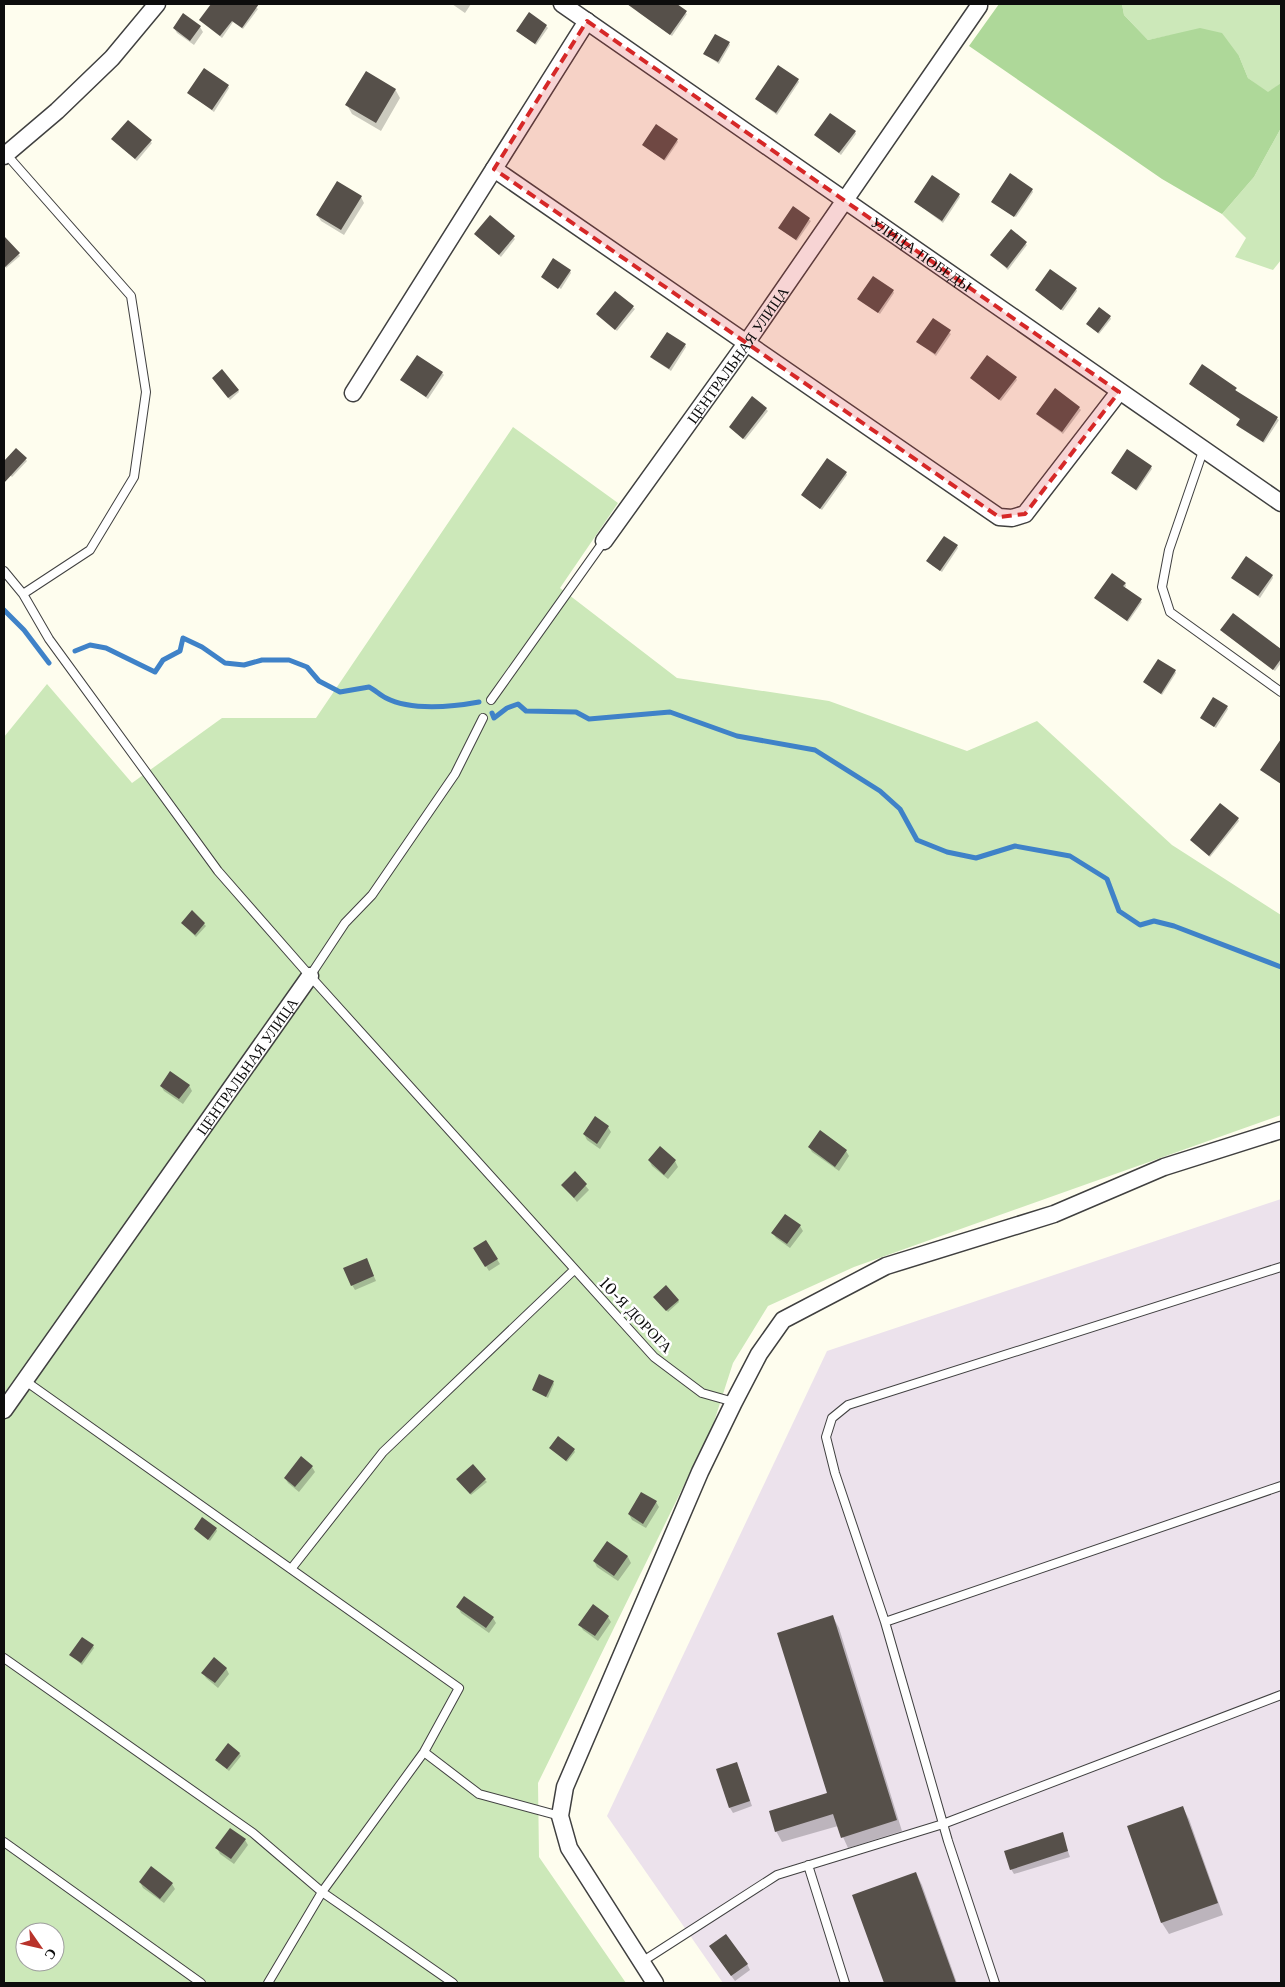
<svg xmlns="http://www.w3.org/2000/svg" width="1285" height="1987" font-family="'Libre Baskerville',serif">
<rect width="100%" height="100%" fill="#fefdee"/>
<path fill="#ece2ec" d="M1281,1199v784h-558l-116,-167 220,-465z"/>
<path fill="#cce8b9" fill-rule="evenodd" d="M1122,4h159v79l-13,10 -20,-15 -9,-22 -67,-21 -24,5 -24,-25z
M1281,128v132l-8,10 -38,-13 11,-19 -24,-24 32,-37z
M513,427l105,76 -58,85 117,90 152,23 138,50 70,-30 135,124 109,70v200l-427,152 -86,39 -35,57 -21,65 -174,355 1,74 87,126h-622v-1246l43,-53 85,99 90,-65h94zM25,1932h30v30h-30z"/>
<path fill="#aed899" d="M999,4h123l2,11 24,25 52,-12 22,5 17,23 9,22 20,14 13,-9v45l-27,49 -32,37 -60,-35 -193,-133z"/>
<path fill="#0003" d="M212,4h23l4,2 1,-2h12l6,5 -15,20 -10,-7 -11,16 -22,-18z
M452,4h19l-6,9z
M641,4h33l13,10 -15,22 -34,-24 -1,-2z
M546,26l2,2 -12,17 -19,-14z
M200,27l3,5 -9,13 -17,-12 -3,-5z
M729,43l1,2 -11,19 -14,-10z
M798,80l1,2 -22,33 -21,-16z
M228,86l1,2 -15,24 -25,-19z
M395,89l5,9 -19,33 -29,-17 -5,-9z
M128,121l24,22 -15,18 -23,-20z
M855,132l1,2 -15,21 -25,-20z
M677,140l1,2 -13,19 -22,-16z
M1032,190l1,2 -17,25 -23,-16z
M959,195l1,2 -17,26 -28,-21z
M361,197l3,6 -20,32 -23,-14 -4,-6z
M793,208l18,13 -14,20 -18,-13z
M490,217l25,22 -14,18 -24,-21z
M1011,231l16,14 -19,25 -16,-15z
M4,238l16,18 -14,12 -2,-3z
M570,271l1,2 -10,16 -18,-13z
M1076,289l1,2 -14,20 -27,-21z
M893,291l1,2 -14,21 -21,-15z
M615,293l20,16 -18,22 -19,-17z
M1110,317l1,2 -12,15 -11,-10z
M933,320l18,14 -15,22 -18,-14z
M685,345l1,2 -15,24 -18,-12z
M442,373l2,2 -16,24 -26,-19z
M971,378h45l1,2 -16,21z
M214,380l24,10 1,2 -9,8z
M1190,384l46,4v4l43,28 -15,23 -25,-16 -1,-2 3,-5z
M1079,408l2,2 -18,24 -24,-18z
M766,409l2,2 -23,29 -15,-12z
M16,449l11,12 -15,16 -8,-8v-6z
M1151,467l1,2 -15,22 -25,-18z
M846,473l1,2 -25,35 -20,-15z
M957,546l1,2 -16,24 -13,-9z
M1272,575l1,3 -13,20 -28,-20z
M1125,583l1,3 -2,3 18,13 -14,20 -32,-24z
M1234,614l47,37v12l-6,8 -52,-39z
M1175,671l1,2 -14,22 -18,-13z
M1227,707l1,2 -12,19 -14,-10z
M1238,819l1,2 -29,36 -19,-17z
M182,923l22,1 2,2 -10,11z
M189,1085l3,6 -9,13 -19,-13 -3,-5z
M595,1118l13,9 3,5 -11,17 -13,-9 -3,-6z
M809,1147l37,4 3,5 -10,15 -27,-19z
M660,1148l15,13 3,6 -10,12 -16,-13 -3,-6z
M575,1173l14,17 -12,12 -14,-17z
M800,1226l3,5 -13,17 -14,-10 -3,-5z
M486,1242l14,22 -11,7 -14,-22z
M369,1265l7,16 -21,9 -3,-5z
M656,1299l22,1 1,2 -11,10z
M553,1382l1,2 -6,14 -15,-8z
M551,1448l23,2 1,2 -8,10z
M312,1467l3,5 -16,20 -11,-9 -3,-5z
M485,1480l2,2 -16,13 -12,-14z
M656,1502l3,5 -13,21 -14,-8 -3,-6z
M195,1529h21l1,2 -7,10z
M607,1543l21,14 3,6 -13,18 -21,-14 -3,-6z
M593,1606l15,11 3,5 -13,19 -15,-11 -3,-5z
M458,1607l35,11 3,5 -7,10 -28,-20z
M833,1617l6,11 63,203 -54,17 -10,-22 -56,16 -6,-11 52,-37z
M93,1646l1,2 -12,17 -11,-10z
M226,1668l3,6 -11,14 -12,-10 -3,-5z
M239,1753l2,3 -12,15 -11,-9z
M739,1768l13,38 -19,7 -3,-5z
M1183,1808l6,11 34,96 -54,19 -7,-11z
M1062,1834l8,23 -56,17 -3,-5z
M245,1840l3,5 -14,19 -14,-10 -3,-6z
M916,1873l6,12 35,98h-72l-31,-88z
M140,1882l32,2 3,5 -11,14 -21,-15z
M714,1952l33,12 3,6 -15,11z"/>
<g fill="none" stroke-linecap="round" stroke-linejoin="round">
<path stroke="#3f82c8" stroke-width="5" d="M4,610l20,20 25,33
M75,651l15,-6 16,3 49,24 8,-12 17,-9 3,-13 19,9 23,16 19,2 18,-5h27l18,7 12,14 21,11 29,-5c6,3 11,8 17,11 25,13 66,9 93,4
M492,713l2,5 13,-10 11,-4 8,7 50,1 13,7 81,-7 67,24 78,14 65,41 20,18 17,31 30,12 29,6 39,-12 55,10 37,23 12,32 21,14 14,-4 20,5 107,41"/>
</g>
<path fill="#56504a" d="M211,4h48l-17,24 -10,-7 -12,15 -21,-16z
M627,4h50l10,7 -17,24z
M529,12l18,13 -12,19 -19,-13z
M183,13l18,13 -11,15 -17,-13z
M715,34l15,8 -12,20 -15,-8z
M778,65l21,14 -23,34 -21,-14z
M204,68l25,17 -17,25 -25,-17z
M366,71l30,18 -20,34 -31,-18z
M830,113l26,18 -17,22 -25,-18z
M128,120l24,20 -17,19 -24,-20z
M656,124l22,15 -14,21 -22,-15z
M1010,173l23,16 -19,28 -23,-15z
M932,175l28,19 -18,27 -28,-19z
M337,181l25,15 -21,34 -25,-15z
M793,206l17,12 -14,22 -18,-12z
M490,215l25,21 -16,19 -25,-21z
M1011,229l16,13 -20,26 -17,-13z
M4,236l16,17 -16,15z
M553,258l18,12 -13,19 -17,-12z
M1050,269l27,19 -16,22 -26,-20z
M873,276l21,14 -16,23 -21,-14z
M615,291l19,15 -19,24 -19,-16z
M1099,307l12,9 -13,17 -12,-9z
M933,318l18,12 -16,24 -19,-12z
M667,332l19,12 -17,25 -19,-12z
M417,355l26,17 -17,25 -26,-17z
M987,355l30,22 -18,23 -29,-22z
M1202,364l35,24 -2,2 43,27 -15,25 -27,-17 4,-6 -51,-35z
M222,369l17,21 -11,8 -16,-20z
M1055,388l25,19 -18,25 -26,-18z
M752,396l15,12 -24,31 -14,-12z
M16,448l11,10 -23,25v-22z
M1127,449l25,17 -16,24 -25,-17z
M827,458l20,14 -27,37 -19,-14z
M944,536l14,9 -18,26 -14,-10z
M1246,556l27,19 -15,21 -27,-18z
M1112,573l14,10 -3,3 19,13 -15,22 -33,-23z
M1233,613l48,36v10l-8,11 -53,-40z
M1158,659l18,11 -15,24 -18,-12z
M1213,697l15,9 -14,21 -14,-9z
M1281,739v45l-21,-14z
M1220,803l19,15 -30,38 -19,-16z
M192,910l13,13 -10,12 -14,-12z
M170,1071l20,14 -11,14 -19,-13z
M595,1116l14,10 -12,18 -14,-10z
M820,1130l27,20 -12,17 -27,-20z
M660,1146l16,14 -12,15 -16,-15z
M575,1171l12,13 -13,14 -13,-13z
M785,1214l16,11 -14,19 -16,-11z
M486,1240l12,19 -13,8 -12,-19z
M367,1258l7,18 -23,10 -8,-18z
M666,1285l13,15 -13,11 -13,-14z
M539,1374l15,7 -8,16 -14,-7z
M558,1436l17,13 -9,12 -17,-13z
M301,1456l12,10 -18,21 -11,-9z
M473,1464l13,15 -16,15 -14,-15z
M641,1492l16,9 -14,23 -15,-10z
M202,1517l15,11 -9,12 -14,-11z
M607,1541l21,15 -14,20 -21,-15z
M464,1596l30,21 -8,11 -30,-21z
M593,1604l16,12 -14,20 -17,-11z
M833,1615l64,205 -56,18 -8,-24 -58,18 -6,-21 58,-18 -50,-160z
M82,1637l12,8 -13,18 -12,-8z
M214,1657l13,11 -12,15 -14,-10z
M228,1743l12,10 -13,16 -12,-9z
M737,1762l13,39 -21,7 -13,-39z
M1183,1806l35,97 -57,20 -34,-97z
M230,1828l16,11 -15,20 -16,-11z
M1063,1832l5,19 -58,19 -6,-19z
M151,1866l22,17 -13,16 -21,-17z
M916,1872l40,111h-72l-32,-88z
M726,1934l22,30 -17,12 -22,-30z"/>
<g fill="none" stroke-linecap="round" stroke-linejoin="round">
<defs>
<path id="service" d="M6,154l125,142 15,96 -12,85 -44,73 -67,44
M1203,451l-34,99 -7,37 8,25 111,80
M4,571l19,23 26,45 169,232 92,105 344,381 48,36 32,9
M491,700l113,-159
M310,976l35,-53 27,-28 83,-121 28,-56
M291,1569l92,-117 191,-182
M885,1622l396,-136
M4,1658l249,175 69,59 102,-140 35,-64 -435,-308
M424,1752l55,42 81,22
M4,1842l197,141
M808,1865l37,118
M640,1963l137,-88 166,-51 338,-129
M268,1983l54,-91 131,91
M995,1983l-47,-142 -63,-219 -50,-149 -9,-36 6,-19 16,-13 433,-138"/>
<g id="minor">
<path id="s1" d="M562,4l719,499"/>
<path d="M4,156l53,-45 55,-53 45,-54"/>
<path d="M494,169l505,348 13,1 13,-4 94,-122"/>
<path d="M353,393l234,-372"/>
<path id="s2" d="M604,541l143,-199 232,-336"/>
<path id="s3" d="M4,1410l306,-434"/>
<path d="M655,1983l-86,-135 -9,-32 5,-29 135,-315 34,-70 25,-48 24,-34 103,-54 168,-52 110,-47 117,-37"/>
</g>
</defs>
<use href="#service" stroke="#404040" stroke-width="10"/>
<use href="#minor" stroke="#404040" stroke-width="19"/>
<use href="#service" stroke="#fff" stroke-width="8"/>
<use href="#minor" stroke="#fff" stroke-width="16"/>
</g>
<path fill="#d62828" fill-opacity="0.2" stroke="#d62828" stroke-width="4" stroke-dasharray="10 6" stroke-linejoin="round" d="M587,21l532,371 -94,122 -26,3 -505,-348z"/>
<g text-anchor="middle" dominant-baseline="central" stroke-width="5" stroke-linejoin="round" paint-order="stroke">
<g font-size="15" fill="#0d0d0d" stroke="#fff">
<text stroke="none"><textPath href="#s1" startOffset="438">УЛИЦА ПОБЕДЫ</textPath></text>
<text stroke="none"><textPath href="#s2" startOffset="229">ЦЕНТРАЛЬНАЯ УЛИЦА</textPath></text>
<text stroke="none"><textPath href="#s3" startOffset="421">ЦЕНТРАЛЬНАЯ УЛИЦА</textPath></text>
<text transform="translate(636 1315) rotate(46)">10-Я ДОРОГА</text>
</g>
</g>
<rect width="1285" height="1987" fill="none" stroke="#0d0d0d" stroke-width="10"/>
<g transform="translate(40 1947) rotate(124)"><circle r="24" fill="#ffffff" stroke="#9e9e9e"/>
<path d="M0-4L9 19L0 12L-9 19Z" fill="#b8332a"/>
<text y="-8" font-size="14" font-weight="bold" text-anchor="middle" fill="#0d0d0d">С</text>
</g>
</svg>
